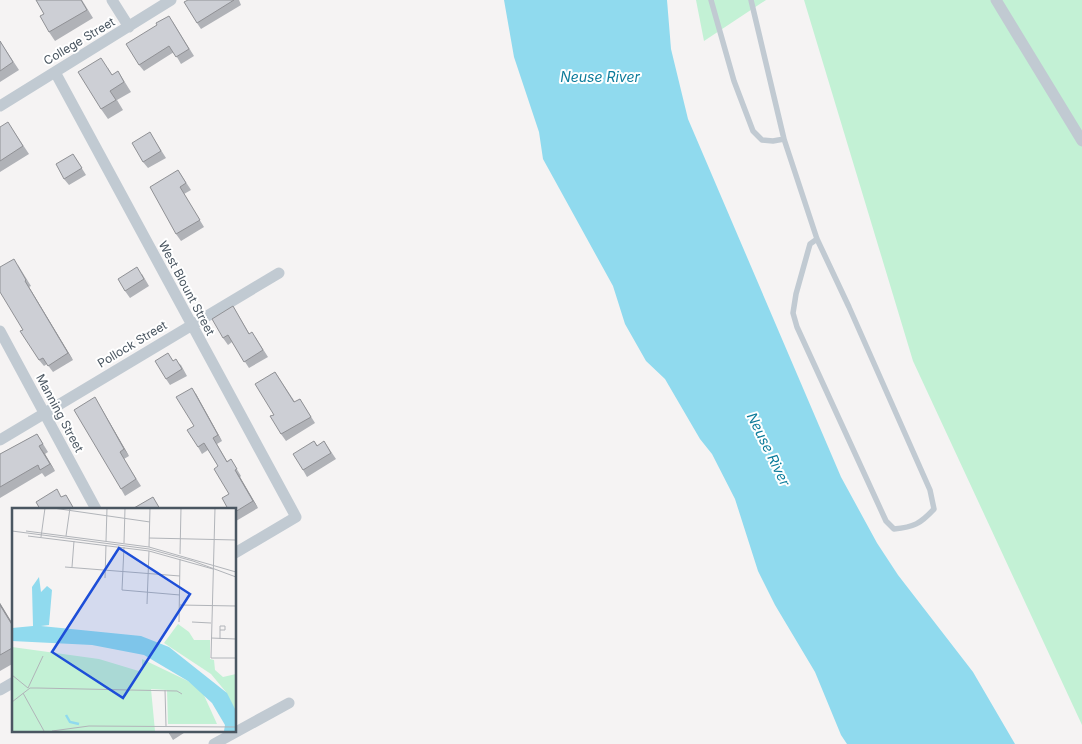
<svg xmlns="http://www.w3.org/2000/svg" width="1082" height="744" font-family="Inter,sans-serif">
<rect width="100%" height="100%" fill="#f5f3f3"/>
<path fill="#c3f1d5" d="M696,0h70l-62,41z
M804,0h278v725l-169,-364z"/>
<path fill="#90daee" d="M504,0h163l4,49 17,70 153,358 36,66 21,32 75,97 42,72h-168l-6,-9 -26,-63 -40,-67 -17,-34 -23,-72 -23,-45 -12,-15 -35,-60 -19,-18 -21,-37 -12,-38 -70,-127 -4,-27 -25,-75z"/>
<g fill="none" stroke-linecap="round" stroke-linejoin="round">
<path stroke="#c1cad2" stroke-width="5.5" d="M711,0l23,81 19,50 9,9 11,1 11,-2 -33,-139
M784,139l33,100 32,68 81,183 4,19c-14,15 -20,18 -40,20l-8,-8 -89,-194 -4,-14 3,-19 14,-50 7,-5"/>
<path stroke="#c1cad2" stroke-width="11" d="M112,0l17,27
M996,0l86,141
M55,72l241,445 -61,36
M0,106l171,-106
M0,331l96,178
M0,440l279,-167
M0,690l14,-8
M214,744l75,-41"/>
</g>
<path fill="#b0b2b7" d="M36,0h46l11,18 -38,23 -6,-9 -5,-18z
M188,0h51l2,5 -40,24 -4,-6z
M173,22l21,34 -13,8 -7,-12 -30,19 -5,-6z
M0,41l19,29 -19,12z
M108,68l4,7 6,-4 13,21 -14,8 6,10 -15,9 -7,-10z
M0,127l13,3 16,24 -29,18z
M154,139l12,19 -18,10 -5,-6z
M73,154l13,21 -17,10 -5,-6z
M178,170l13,20 -7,4 20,33 -23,14 -5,-7z
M18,265l13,21 -2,1 44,73 -20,12 -6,-8 -3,2 -5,-6 -16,-30z
M142,274l7,12 -19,12 -5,-7z
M233,306l16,27 7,5 12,19 -19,11 -17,-26 -4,3 -5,-7z
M174,360l7,5 6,11 -17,9 -4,-6z
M275,372l20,30 5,-3 15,24 -29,18 -5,-7 -7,-19z
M196,394l26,47 -5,3 10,17 4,-2 4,7 6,10 -1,1 18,31 -22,13 -1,-2v-10l-17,-43 -10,-16 -6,4 -4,-7 -4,-21z
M99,404l30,52 -5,3 17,27 -16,10 -4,-7z
M37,434l11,18 -3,2 10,17 -10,6 -3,-4 -42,25v-44z
M314,441l4,5 6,-5 12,18 -29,18 -4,-7z
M0,603l14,23v37l-14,8z
M167,730h19l1,1 -14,9z"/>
<path fill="#909195" d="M25,281l4,6 44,73 -5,-7z
M192,388l4,6 26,47 -4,-6z
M95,397l4,7 30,52 -5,-7z
M39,446l6,8 10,17 -5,-7z
M235,470l5,7 18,31 -5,-7z
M0,603l14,23v2l-14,-23z"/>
<path fill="#cdcfd5" stroke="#909195" d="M36,0h45l6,10 -38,22 -9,-16 4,-2z
M188,0h46l-37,23 -13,-21z
M169,16l20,33 -13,8 -7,-11 -30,19 -13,-21 31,-19 -1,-2z
M0,41l13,21 -13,9z
M101,58l11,17 6,-4 6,11 -14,9 6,9 -15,9 -23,-37z
M8,122l15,24 -23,15v-34z
M150,132l11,19 -18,11 -11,-19z
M73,154l9,14 -18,11 -8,-15z
M178,170l8,13 -6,4 20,33 -24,14 -26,-47z
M14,259l12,21 -1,1 43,72 -20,13 -5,-8 -4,2 -19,-29 3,-1 -23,-38v-25z
M137,267l7,12 -19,12 -7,-12z
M233,306l16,28 3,-2 11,18 -19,12 -16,-27 -5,3 -11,-19z
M168,353l5,8 3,-2 6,10 -16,10 -11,-18z
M275,372l19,30 6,-3 11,18 -30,17 -11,-18 4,-1 -19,-31z
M192,388l26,47 -5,3 14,24 4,-3 6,10 -2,1 18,31 -18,11v-3h-7l-6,-11 7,-4 -15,-25 4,-3 -14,-23 -6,4 -11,-17 7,-4 -18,-29z
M95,397l29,52 -4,3 16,27 -15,10 -47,-79z
M37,434l6,10 -4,2 11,18 -10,6 -2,-5 -38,22v-33z
M314,441l3,5 7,-5 7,12 -28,17 -10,-16z
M57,489l4,8 5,-2 8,14h-34l-4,-7z
M153,497l7,12h-25l-1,-1z
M0,605l14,23v19l-14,8z
M167,730h7l-5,3z"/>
<g text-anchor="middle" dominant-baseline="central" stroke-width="4" stroke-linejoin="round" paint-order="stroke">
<g font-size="12" fill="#4a5661" stroke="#fff">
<text transform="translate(79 41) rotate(-31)">College Street</text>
<text transform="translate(187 288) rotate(62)">West Blount Street</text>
<text transform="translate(132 344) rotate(-31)">Pollock Street</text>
<text transform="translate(60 413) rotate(62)">Manning Street</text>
</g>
<g font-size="14" font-style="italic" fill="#0c7c9b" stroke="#fff">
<text x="600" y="76">Neuse River</text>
<text transform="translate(769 449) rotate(64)">Neuse River</text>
</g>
</g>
<g transform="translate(12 508)">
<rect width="224" height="224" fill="#f5f3f3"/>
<path d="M166,116l11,8 5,8h16v19l4,1 1,10 8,7 13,-3v43l-10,-25 -15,-18 -47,-31zM0,139l87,12 43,13v-13l46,22 15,12 14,31h-49l-1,-34 -16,-1 4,42h-143z" fill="#c3f1d5"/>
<path d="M27,69l2,15 6,-6 5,4 -3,35 -8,1 100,10 28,11 58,46 9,18v20h-12l1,-6 -13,-22 -24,-22 -44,-26 -52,-10 -80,-4v-13l21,-2 -1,-39z" fill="#90daee"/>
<path fill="none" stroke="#90daee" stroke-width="2.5" d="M54,207l4,7 9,2"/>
<path fill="none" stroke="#b1b4b9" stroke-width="1" d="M41,0l97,14M203,0l-4,150h25M0,23l137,18 44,12 43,16M14,23l123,16 87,25M16,28l121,15 64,18M54,28l4,-28M29,29l4,-29M137,30l87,2M94,33l1,-33M112,35l1,-35M112,39l-2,43 58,5M137,39l1,-39M168,46l1,-46M53,59l115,9M60,59l2,-26M93,70l1,-33M135,96l2,-53M168,97l56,1M167,114l1,-63M180,114l19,1M199,130l25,1M208,131v-13h5v4h-5M0,167l16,13M16,180l15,-32M153,182l1,36M11,185l21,38M0,194l18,-14h7l140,3 5,3M40,223l37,-5 147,1"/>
<path fill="#1d4ed8" fill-opacity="0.15" stroke="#1d4ed8" stroke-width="2.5" d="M107,40l71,46 -67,104 -71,-46z"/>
<rect width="224" height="224" fill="none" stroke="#4a5661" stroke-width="2.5"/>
</g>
</svg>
